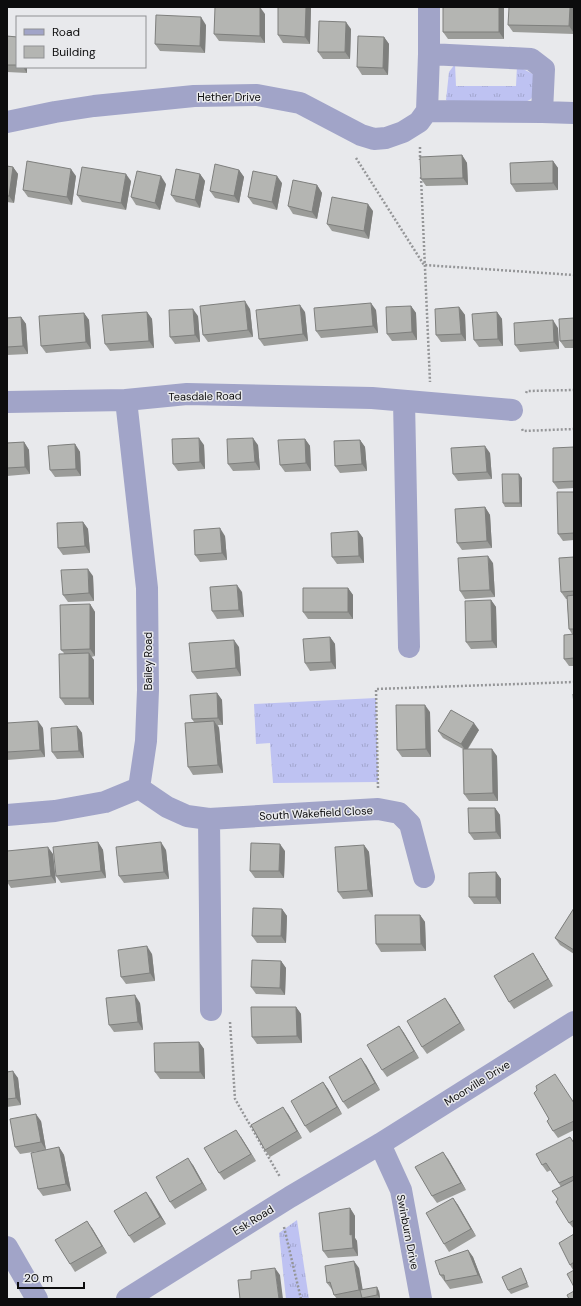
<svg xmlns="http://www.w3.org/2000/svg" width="581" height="1306" font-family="'DM Sans',sans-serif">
<defs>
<pattern id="grass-tufts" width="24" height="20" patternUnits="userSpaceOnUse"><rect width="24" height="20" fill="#bec2f2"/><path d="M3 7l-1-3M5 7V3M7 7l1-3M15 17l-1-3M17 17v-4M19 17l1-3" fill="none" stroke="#a2a6ce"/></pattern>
</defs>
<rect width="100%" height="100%" fill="#e8e9ec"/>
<path fill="url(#grass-tufts)" d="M455,64l1,22h60l1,-20 16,8 5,12 -7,13 -13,7 -63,-1 -9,-5 3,-28z
M376,698l2,84 -105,1 -3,-40 -14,1 -2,-40z
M297,1220l12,79h-23l-7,-66z"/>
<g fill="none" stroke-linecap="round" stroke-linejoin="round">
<path stroke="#959698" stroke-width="2.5" stroke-dasharray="2 2" stroke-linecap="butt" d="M420,147v13
M356,158l68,107 150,10
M421,177l9,205
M526,393l1,-2 47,-1
M522,429l1,2 51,-2
M378,788l-2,-99 198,-7
M230,1022l5,77 45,78
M284,1227l17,72"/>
<path stroke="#a1a4c8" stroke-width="22" d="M427,111l115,1 2,-43 -13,-10 -102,-5
M542,112l32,1
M7,122l48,-10 39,-6 100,-10 63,-1 43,8 61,32 13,4 12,-1 17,-6 16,-10 8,-11 2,-57v-47
M404,401l5,246
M7,402l119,-2 61,-6 185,4 140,12
M139,788l28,19 20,9 22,3 169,-10 21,4 11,11 14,53
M7,815l48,-4 50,-9 34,-14 7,-47 2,-51 -1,-102 -21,-188
M209,819l2,191
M380,1144l21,46 20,109
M7,1247l30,52
M127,1299l163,-102 90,-53 194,-122"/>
</g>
<path fill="#9b9c99" d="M278,7h33l-1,37 -27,-1 -5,-8z
M504,7v32h-56l-5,-7z
M574,7v27l-61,-2 -5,-7z
M265,14v29l-46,-2 -5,-7z
M206,25l-1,28 -45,-2 -5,-7z
M351,29l-1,30h-27l-5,-7z
M7,36l10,1v30h10v6l-20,-1z
M384,37l5,7 -1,31h-26l-5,-8z
M462,155l5,8 1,22 -42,1 -5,-7z
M553,161l5,7v22l-42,2 -5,-8z
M7,166l6,1 5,7 -4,29 -7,-1z
M239,170l5,7 -5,26 -24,-5 -5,-7z
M200,174l5,7 -5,27 -24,-6 -5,-7z
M76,176l-4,29 -44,-8 -5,-7z
M131,181l-5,29 -44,-8 -5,-7z
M282,183l-5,27 -24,-6 -5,-7z
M166,184l-6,26 -24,-5 -5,-8z
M317,185l5,8 -5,26 -24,-5 -5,-8z
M373,211l-4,28 -37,-8 -5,-7z
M411,306l5,7 1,27 -25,1 -5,-7z
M459,307l6,8 1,26 -25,1 -5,-7z
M250,309l3,28 -45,5 -5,-7z
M376,310l2,23 -57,5 -5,-7z
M147,312l5,7 2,29 -44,3 -5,-7z
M305,312l3,29 -44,5 -5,-7z
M497,312l5,7 1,27 -24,1 -5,-7z
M84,313l5,7 2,29 -45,4 -5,-7z
M198,316l2,26 -25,2 -5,-7z
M21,317l5,7 2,30 -21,1v-37z
M574,318v30h-9l-5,-7z
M558,328l1,21 -39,3 -5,-7z
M305,439l5,7 1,25 -26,1 -5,-7z
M360,440l5,7 2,24 -27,2 -5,-7z
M24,442l5,8 1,24 -23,2v-33z
M75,444l5,8 1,24 -26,1 -5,-7z
M204,445l1,24 -27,2 -5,-7z
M258,445l2,25 -27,1 -5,-7z
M574,447v41l-16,1 -5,-7z
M490,453l2,26 -34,2 -5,-7z
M522,478v29h-17l-2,-4z
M574,492v48l-11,1 -5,-7z
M485,507l5,8 2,33 -30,2 -5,-7z
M83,522l5,7 2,24 -27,2 -5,-7z
M358,531l5,7 1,25 -27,1 -5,-7z
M225,536l2,24 -27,2 -5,-7z
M574,557v109h-5l-5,-7 8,-25 -3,-5 -2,-30h-1l-5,-7z
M493,563l2,34 -30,2 -5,-8z
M93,576l1,25 -26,1 -5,-7z
M348,588l5,7v24h-45l-5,-7z
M242,592l2,25 -27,2 -5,-8z
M491,600l5,7 1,41 -26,1 -5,-7z
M90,604l5,8v44l-4,1 3,3v45h-29l-5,-7 4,-45 -3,-3z
M330,637l5,7 1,25 -26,2 -5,-8z
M239,647l2,29 -44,3 -5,-7z
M217,693l5,7 1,25h-5l1,3 4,45 -30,2 -5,-8 6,-45 -2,-3z
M430,712l1,45h-29l-5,-7z
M7,723l36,5 2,29 -38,3z
M77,726l5,7 2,25 -27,1 -5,-7z
M479,730l-11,19 29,7 1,45h-29l-5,-7 -1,-45 -20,-11 -5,-7z
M495,808l5,7 1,24 -27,1 -5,-7z
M98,842l5,8 3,28 -45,5 -5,-7z
M364,845l5,7 4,45 -30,2 -5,-7z
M166,850l3,29 -45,4 -5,-7z
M7,851l46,3 3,29 -45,5 -4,-6z
M285,851l-1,27h-29l-5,-7z
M496,872l5,7v25h-27l-5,-7z
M574,908v46l-14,-9 -5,-7z
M282,909l5,7 -1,27h-29l-5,-7z
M420,915l5,7 1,29 -45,1 -5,-8z
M533,953l20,33 -39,23 -5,-7z
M152,954l3,27 -29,3 -5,-7z
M281,961l5,7 -1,27 -29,-1 -5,-7z
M140,1003l3,27 -29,2 -5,-7z
M450,1005l15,25 -38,24 -5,-7z
M296,1007l5,7 1,29 -45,1 -5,-7z
M399,1026l5,7 15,25 -32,19 -5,-7z
M199,1042l5,7 1,30h-45l-5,-7z
M366,1065l14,25 -32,19 -5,-7z
M7,1072l11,6 3,27 -14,2z
M323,1082l5,7 14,25 -32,19 -5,-7z
M537,1090l37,13v27l-16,8 -5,-7 -4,-12z
M288,1114l14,24 -32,19 -5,-7z
M41,1121l5,29 -26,4 -5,-7z
M241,1137l15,24 -32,19 -5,-7z
M574,1142v87l-5,-6 -11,-23 3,-13 -10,-17 -4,2 -5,-7z
M59,1147l5,8 7,36 -28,5 -5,-7z
M448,1159l18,31 -29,13 -5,-7z
M193,1165l14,25 -32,19 -5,-7z
M453,1198l5,7 18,31 -27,16 -5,-8z
M151,1199l15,25 -32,19 -5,-7z
M350,1208l5,8v22l2,3 1,15 -30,2 -5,-7z
M92,1228l15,25 -32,19 -5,-8z
M574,1234v53l-1,-17 -3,-5z
M468,1250l5,7 10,26 -33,6 -10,-14z
M359,1268l3,22 17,1 1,7 -18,1v-1l-7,1h-18l-3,-4 -1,-4 -6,-8z
M523,1272l6,15 -18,7 -3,-4z"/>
<path fill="#7e7f7d" d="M260,7l5,7v29l-5,-7z
M306,7h5l-1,37 -5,-7z
M499,7h5v32l-5,-7z
M570,7h4v26l-5,-7z
M201,17l5,8 -1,28 -5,-7z
M346,22l5,7 -1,30 -5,-7z
M384,37l5,7 -1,31 -5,-7z
M23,67h4v6z
M462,155l5,8 1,22 -5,-7z
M553,161l5,7v22l-5,-7z
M13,167l5,7 -4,29 -5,-7z
M71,169l5,7 -4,29 -5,-8z
M239,170l5,7 -5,26 -5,-7z
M126,174l5,7 -5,29 -5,-7z
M200,174l5,7 -5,27 -5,-8z
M161,176l5,8 -6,26 -5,-7z
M277,176l5,7 -5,27 -5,-8z
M317,185l5,8 -5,26 -5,-7z
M368,204l5,7 -4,28 -5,-8z
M245,301l5,8 3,28 -5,-7z
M371,303l5,7 2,23 -5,-7z
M300,305l5,7 3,29 -5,-7z
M411,306l5,7 1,27 -5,-8z
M459,307l6,8 1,26 -5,-7z
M193,309l5,7 2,26 -5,-7z
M147,312l5,7 2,29 -5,-7z
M497,312l5,7 1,27 -5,-7z
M84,313l5,7 2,29 -5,-7z
M21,317l5,7 2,30 -5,-8z
M553,320l5,8 1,21 -5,-7z
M199,438l5,7 1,24 -5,-7z
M253,438l5,7 2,25 -5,-8z
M305,439l5,7 1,25 -5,-8z
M360,440l5,7 2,24 -5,-7z
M24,442l5,8 1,24 -5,-7z
M75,444l5,8 1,24 -5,-7z
M485,446l5,7 2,26 -5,-7z
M519,474l3,4v29l-2,-4z
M485,507l5,8 2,33 -5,-7z
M83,522l5,7 2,24 -5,-7z
M220,528l5,8 2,24 -5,-7z
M358,531l5,7 1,25 -5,-7z
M488,556l5,7 2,34 -5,-7z
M88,569l5,7 1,25 -5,-8z
M237,585l5,7 2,25 -5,-7z
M348,588l5,7v24l-5,-7z
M491,600l5,7 1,41 -5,-7z
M90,604l5,8v44l-5,-7z
M330,637l5,7 1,25 -5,-7z
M234,640l5,7 2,29 -5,-8z
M89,653l5,7v45l-5,-7z
M217,693l5,7 1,25 -5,-7z
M425,705l5,7 1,45 -5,-8z
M38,721l5,7 2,29 -5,-7z
M214,721l5,7 4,45 -5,-8z
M474,723l5,7 -13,21 -5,-7z
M77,726l5,7 2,25 -5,-7z
M492,749l5,7 1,45 -5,-8z
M495,808l5,7 1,24 -5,-7z
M98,842l5,8 3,28 -5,-7z
M161,842l5,8 3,29 -5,-7z
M280,844l5,7 -1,27 -5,-7z
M364,845l5,7 4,45 -5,-7z
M48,847l5,7 3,29 -5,-7z
M496,872l5,7v25l-5,-7z
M282,909l5,7 -1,27 -5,-7z
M420,915l5,7 1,29 -5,-7z
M147,946l5,8 3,27 -5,-8z
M533,953l5,8 15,25 -5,-7z
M281,961l5,7 -1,27 -5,-7z
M135,995l5,8 3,27 -5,-8z
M445,998l5,7 15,25 -5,-7z
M296,1007l5,7 1,29 -5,-7z
M399,1026l5,7 15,25 -5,-7z
M199,1042l5,7 1,30 -5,-7z
M361,1058l5,7 14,25 -5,-7z
M13,1071l5,7 3,27 -5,-7z
M323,1082l5,7 14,25 -5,-7z
M283,1107l5,7 14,24 -5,-7z
M36,1114l5,7 5,29 -5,-8z
M236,1130l5,7 15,24 -5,-7z
M59,1147l5,8 7,36 -5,-7z
M443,1152l5,7 18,31 -5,-7z
M188,1158l5,7 14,25 -5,-7z
M146,1192l5,7 15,25 -6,-7z
M453,1198l5,7 18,31 -5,-7z
M350,1208l5,8v22l2,3 1,15 -5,-8 -3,-13z
M87,1221l5,7 15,25 -5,-7z
M468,1250l5,7 10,26 -5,-8z
M354,1261l5,7 5,29 -5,-7z
M275,1268l5,7 3,24h-4z
M377,1287l2,4 1,7 -3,-3z"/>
<path fill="#b4b5b2" stroke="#7e7f7d" d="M215,7h45v29l-46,-2z
M278,7h28l-1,30 -27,-2z
M443,7h56v25h-56z
M509,7h61l-1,19 -61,-1z
M156,15l45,2 -1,29 -45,-2z
M319,21l27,1 -1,30h-27z
M7,36l10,1v28h-10z
M358,36l26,1 -1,31 -26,-1z
M462,155l1,23 -42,1 -1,-22z
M27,161l44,8 -4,28 -44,-7z
M553,161v22l-42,1 -1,-21z
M215,164l24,6 -5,26 -24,-5z
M7,166l6,1 -4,29h-2z
M82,167l44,7 -5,29 -44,-8z
M176,169l24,5 -5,26 -24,-5z
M137,171l24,5 -6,27 -24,-6z
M253,171l24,5 -5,26 -24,-5z
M293,180l24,5 -5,27 -24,-6z
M332,197l36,7 -4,27 -37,-7z
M245,301l3,29 -45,5 -3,-29z
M371,303l2,23 -57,5 -2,-23z
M300,305l3,29 -44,5 -3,-29z
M411,306l1,26 -25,2 -1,-27z
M459,307l2,27 -25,1 -1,-26z
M193,309l2,26 -25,2 -1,-27z
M147,312l2,29 -44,3 -3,-29z
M497,312l1,27 -24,1 -2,-26z
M84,313l2,29 -45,4 -2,-30z
M21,317l2,29 -16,1v-29z
M574,318v22l-14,1 -1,-22z
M553,320l1,22 -39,3 -1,-22z
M199,438l1,24 -27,2 -1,-25z
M253,438l2,24 -27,2 -1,-25z
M305,439l1,24 -26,2 -2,-25z
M360,440l2,24 -27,2 -1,-25z
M24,442l1,25 -18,1v-25z
M75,444l1,25 -26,1 -2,-24z
M485,446l2,26 -34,2 -2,-26z
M574,447v34l-21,1v-34z
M502,474h17l1,29h-17z
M557,492h17v41l-16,1z
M485,507l2,34 -30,2 -2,-34z
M83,522l2,24 -27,2 -1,-25z
M220,528l2,25 -27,2 -1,-25z
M358,531l1,25 -27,1 -1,-24z
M488,556l2,34 -30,1 -2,-33z
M574,557v34l-13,1 -2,-34z
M88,569l1,24 -26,2 -2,-25z
M237,585l2,25 -27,1 -2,-24z
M303,588h45v24h-45z
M574,595v34h-5l-2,-33z
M491,600l1,41 -26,1 -1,-41z
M90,604v45l-29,1 -1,-45z
M574,634v24l-10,1v-24z
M330,637l1,25 -26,1 -2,-24z
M234,640l2,28 -44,4 -3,-29z
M89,653v45h-29l-1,-44z
M217,693l1,25 -26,1 -2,-24z
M574,693v12l-1,-11z
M396,705h29l1,44 -29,1z
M451,710l23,13 -13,21 -23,-13z
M38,721l2,29 -33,2v-29z
M214,721l4,44 -30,2 -3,-44z
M77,726l2,25 -27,1 -1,-24z
M463,749h29l1,44 -29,1z
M468,808h27l1,24 -27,1z
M98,842l3,29 -45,5 -3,-29z
M161,842l3,30 -45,4 -3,-29z
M251,843l29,1 -1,27h-29z
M364,845l4,45 -30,2 -3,-45z
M48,847l3,29 -44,5v-30z
M496,872v25h-27v-24z
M253,908l29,1 -1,27h-29z
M574,908v42l-19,-12z
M375,915h45l1,29h-45z
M147,946l3,27 -29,4 -3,-27z
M533,953l15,26 -39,23 -15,-26z
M252,960l29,1 -1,27 -29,-1z
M135,995l3,27 -29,3 -3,-27z
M445,998l15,25 -38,24 -15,-26z
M251,1007h45l1,29 -45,1z
M399,1026l15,25 -32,19 -15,-25z
M199,1042l1,30h-45l-1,-29z
M361,1058l14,25 -32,19 -14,-25z
M13,1071l3,27 -9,1v-27z
M555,1074l19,29v18l-21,10 -6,-10 2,-2 -15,-26 3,-3 -1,-4z
M323,1082l14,25 -32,19 -14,-25z
M283,1107l14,24 -32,19 -14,-25z
M36,1114l5,28 -26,5 -5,-28z
M236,1130l15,24 -32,19 -15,-25z
M570,1137l4,6v33l-15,7 -13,-20 -4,2 -6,-11z
M59,1147l7,37 -28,5 -7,-36z
M443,1152l18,31 -29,13 -17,-29z
M188,1158l14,25 -32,19 -14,-25z
M574,1180v40l-5,3 -13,-21 2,-3 -6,-8z
M146,1192l14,25 -31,19 -15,-25z
M453,1198l18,31 -27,15 -18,-31z
M350,1208v27l2,-1 1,14 -30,3 -4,-38z
M87,1221l15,25 -32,18 -15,-24z
M574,1234v28l-4,3 -11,-22z
M468,1250l10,25 -33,6 -1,-6h-4l-5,-14z
M354,1261l5,29 -25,5 -4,-13 -3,1 -2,-17z
M275,1268l4,31h-39l-2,-19 13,-1v-8z
M521,1268l6,15 -19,7 -6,-13z
M574,1270v17l-7,-13z
M377,1287v8l-15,3 -2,-8z
M574,1291v8h-5l-2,-4z"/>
<g text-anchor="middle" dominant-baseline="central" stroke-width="3" stroke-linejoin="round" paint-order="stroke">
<g font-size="11" fill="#0c0c0d" stroke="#e8e9ec">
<text x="229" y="97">Hether Drive</text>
<text transform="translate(205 396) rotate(-1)">Teasdale Road</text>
<text transform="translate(148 661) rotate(-90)">Bailey Road</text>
<text transform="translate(316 813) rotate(-3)">South Wakefield Close</text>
<text transform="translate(477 1083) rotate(-32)">Moorville Drive</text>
<text transform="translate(253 1220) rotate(-32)">Esk Road</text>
<text transform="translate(408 1232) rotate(79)">Swinburn Drive</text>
</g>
</g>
<rect width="581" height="1306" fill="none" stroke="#0c0c0d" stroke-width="16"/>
<rect x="16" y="16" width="130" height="52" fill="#e8e9ec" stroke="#909193"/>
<rect x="24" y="29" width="20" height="6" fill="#a1a4c8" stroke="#909193"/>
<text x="52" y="36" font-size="12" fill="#0c0c0d">Road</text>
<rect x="24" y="46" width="20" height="12" fill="#b4b5b2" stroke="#909193"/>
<text x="52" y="56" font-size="12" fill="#0c0c0d">Building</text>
<path d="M18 1282v6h66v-6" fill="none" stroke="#0c0c0d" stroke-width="2"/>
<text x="24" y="1282" font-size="12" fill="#0c0c0d" stroke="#e8e9ec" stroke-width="3" paint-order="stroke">20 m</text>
</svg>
